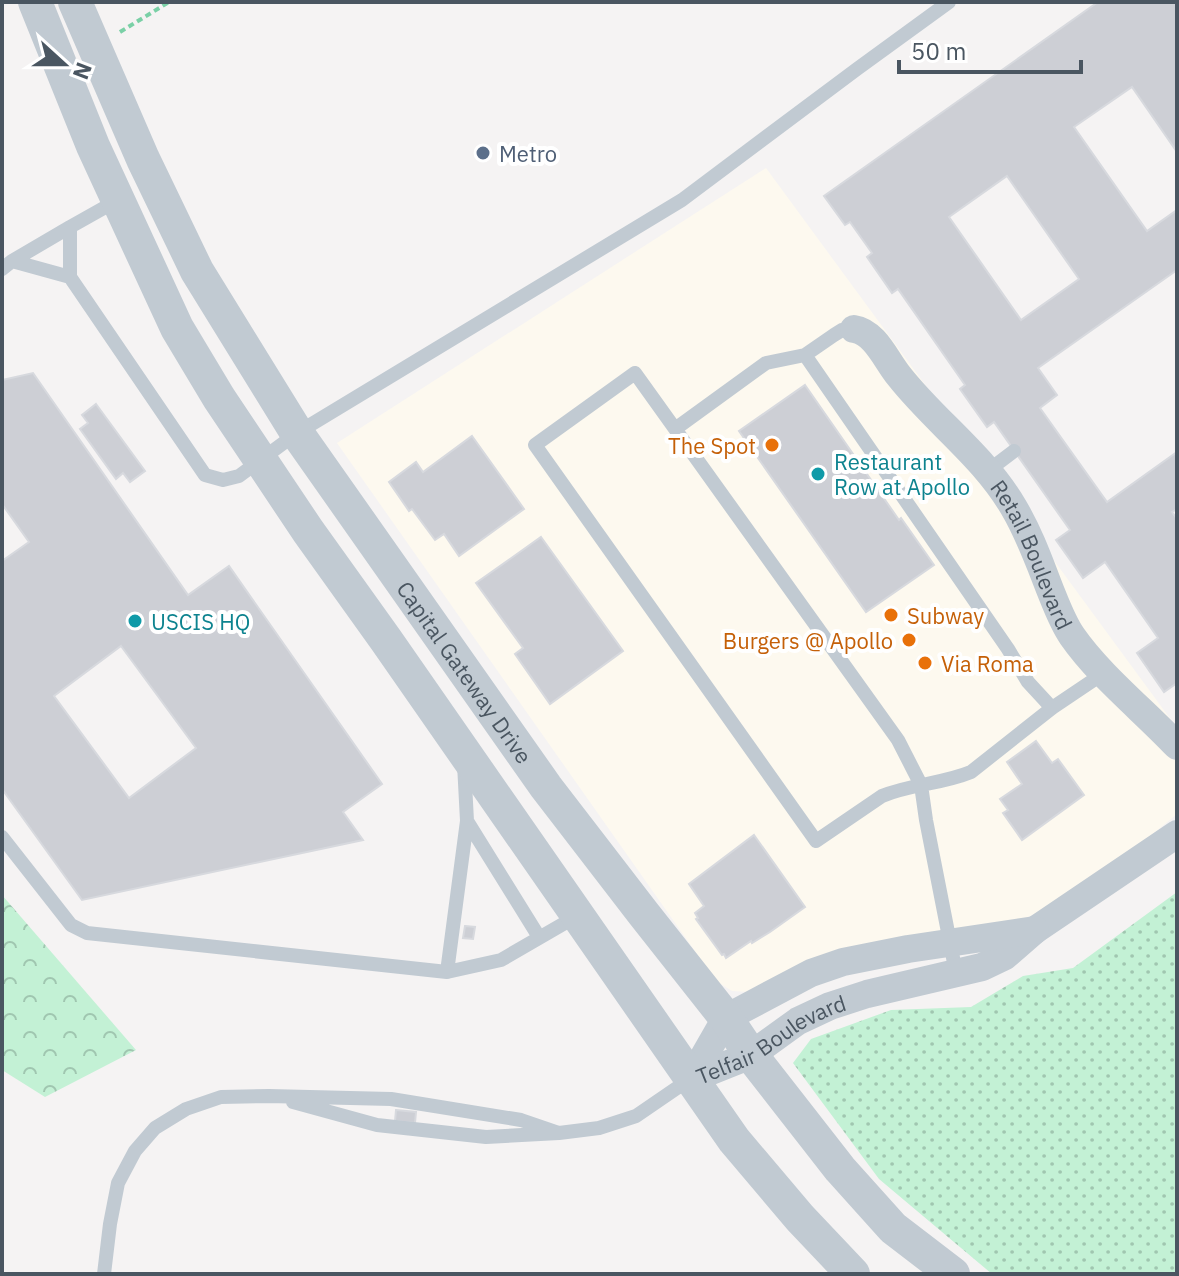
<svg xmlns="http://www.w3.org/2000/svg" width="1179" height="1276" font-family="'IBM Plex Sans',sans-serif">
<defs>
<pattern id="grass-dots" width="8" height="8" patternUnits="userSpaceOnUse" patternTransform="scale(2)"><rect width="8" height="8" fill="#c3f1d5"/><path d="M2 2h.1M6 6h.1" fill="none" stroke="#a0c6b0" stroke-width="1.8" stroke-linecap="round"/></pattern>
<pattern id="forest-crowns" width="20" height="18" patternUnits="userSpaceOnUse" patternTransform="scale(2)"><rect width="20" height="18" fill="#c3f1d5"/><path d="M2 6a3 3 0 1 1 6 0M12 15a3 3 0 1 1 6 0" fill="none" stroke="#a0c6b0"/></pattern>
</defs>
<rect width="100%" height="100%" fill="#f5f3f3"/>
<path fill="#fdf9ef" d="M766,168l411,560v86l-66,54 -56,36 -31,15 -275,73 -17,-1 -16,-10 -379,-538z"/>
<path fill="url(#grass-dots)" d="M1177,892v382h-185l-113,-95 -86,-116 18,-24 80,-29 80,-3 52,-31 50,-8z"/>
<path fill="url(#forest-crowns)" d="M2,895l134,155 -91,47 -43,-27z"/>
<path fill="#cdcfd5" stroke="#d7d9de" stroke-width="2" fill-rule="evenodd" d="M1098,2h79v150l-45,-65 -58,40 73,104 30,-21v60l-139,98 19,27 -17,13 67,94 70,-50v57l-5,3 5,7v164l-13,9 -27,-39 21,-15 -53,-76 -22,16 -27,-38 14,-10 -76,-108 -7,5 -27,-38 5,-4 -67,-96 -6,4 -25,-36 5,-4 -22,-31 -5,3 -21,-29zM1007,176l72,103 -58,41 -72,-103z
M33,373l155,222 41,-29 153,218 -39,28 20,28 -281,60 -80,-111v-228l27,-19 -27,-38v-124zM121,646l75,102 -67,50 -75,-102z
M805,385l94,135 2,-2 33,47 -68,47 -127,-181z
M96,404l49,67 -15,11 -7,-9 -7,6 -36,-50 8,-6 -6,-8z
M472,436l52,73 -65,47 -15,-22 -9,6 -23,-31 -3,2 -20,-29 27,-20 7,10z
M541,537l82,114 -73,53 -35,-50 8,-6 -47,-65z
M1036,741l16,22 6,-4 26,36 -62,45 -19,-27 5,-3 -8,-11 22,-15 -15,-22z
M754,835l51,72 -35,25 -18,11 -1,-2 -25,17 -2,-4 -2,1 -26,-36 2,-1 -3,-5 9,-7 -15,-22z
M465,926l10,1 -2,12 -10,-1z
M396,1110l20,2 -1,11 -20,-2z"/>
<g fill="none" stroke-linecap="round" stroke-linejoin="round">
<path stroke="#7ad0a6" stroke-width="4" stroke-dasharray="6 4" stroke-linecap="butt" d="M120,32l49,-30"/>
<path stroke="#c1cad2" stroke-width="14" d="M118,200l-48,27v50l135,198 18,5 16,-4 58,-43 385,-233 175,-131 92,-67
M12,261l58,-34
M2,269l10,-8 58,16
M805,355l203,294 20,33 24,26
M675,429l91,-66 39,-8 29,-20 8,-5 12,-1
M989,470l25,-19
M467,821l72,116
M2,837l69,88 16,8 360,39 20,-151 -3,-57
M447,972l54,-12 76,-44
M956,973l-30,-153 -5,-35 -23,-45 -263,-367 -100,72 281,396 66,-45c29,-12 60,-12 89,-24l81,-64 52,-35
M293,1102l84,23 109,12 73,-4 40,-5 37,-12 54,-37
M104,1274l6,-50 8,-41 17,-32 20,-23 31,-19 35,-12 48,-1 122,3 130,21 38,13"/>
<g stroke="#c1cad2" stroke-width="28">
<path id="s1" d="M854,329c21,3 32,31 45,47 36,46 85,80 115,132 16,27 26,56 37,84 6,15 12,31 21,44 27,39 72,75 105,110"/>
<path id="s2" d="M691,1079l60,-24 47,-34 32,-15 37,-12 115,-27 23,-11 30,-26 142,-96"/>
<path d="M691,1079l35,-61 85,-45 32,-11 65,-13 127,-19"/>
</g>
<g stroke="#c1cad2" stroke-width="34">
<path d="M35,2l58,144 84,182 42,70 89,133 78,109 348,500 66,78 53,56"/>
<path id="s3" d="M75,2l68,157 54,112 100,162 249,354 97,126 83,105 25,37 89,114 53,59 60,46"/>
</g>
</g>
<circle fill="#5c6f8a" stroke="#fff" stroke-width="3" cx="483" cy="153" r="8"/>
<g fill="#e8710a" stroke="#fff" stroke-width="3">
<circle cx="772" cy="445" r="8"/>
<circle cx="891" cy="615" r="8"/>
<circle cx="909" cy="640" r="8"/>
<circle cx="925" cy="663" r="8"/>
</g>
<g fill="#0f9aa8" stroke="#fff" stroke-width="3">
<circle cx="818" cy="474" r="8"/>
<circle cx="135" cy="621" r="8"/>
</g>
<g text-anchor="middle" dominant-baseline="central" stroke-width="8" stroke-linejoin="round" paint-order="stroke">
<g font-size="22" fill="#4e5e75" stroke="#fff" text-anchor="start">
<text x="499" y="153">Metro</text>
</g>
<g font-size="22" fill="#c56008" stroke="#fff" text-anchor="end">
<text x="756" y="445">The Spot</text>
<text x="907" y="615" text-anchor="start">Subway</text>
<text x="893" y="640">Burgers @ Apollo</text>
<text x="941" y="663" text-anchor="start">Via Roma</text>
</g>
<g font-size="22" fill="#0d838f" stroke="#fff" text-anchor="start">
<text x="834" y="461">Restaurant<tspan x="834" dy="25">Row at Apollo</tspan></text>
<text x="151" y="621">USCIS HQ</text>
</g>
<g font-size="22" fill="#4a5661" stroke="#fff">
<text stroke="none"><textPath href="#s1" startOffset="292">Retail Boulevard</textPath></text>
<text stroke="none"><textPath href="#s3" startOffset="778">Capital Gateway Drive</textPath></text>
<text stroke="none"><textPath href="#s2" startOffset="90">Telfair Boulevard</textPath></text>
</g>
</g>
<rect width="1179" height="1276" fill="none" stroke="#4a5661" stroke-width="8"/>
<g transform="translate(64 64) rotate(111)" stroke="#ffffff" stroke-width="6" paint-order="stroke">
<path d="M0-6L14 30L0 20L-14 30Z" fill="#4a5661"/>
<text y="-12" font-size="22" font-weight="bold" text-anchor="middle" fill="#4a5661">N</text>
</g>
<path d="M899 60v12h182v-12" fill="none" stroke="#4a5661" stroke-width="4"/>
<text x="911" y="60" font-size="24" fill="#4a5661" stroke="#ffffff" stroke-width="6" paint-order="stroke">50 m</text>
</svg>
